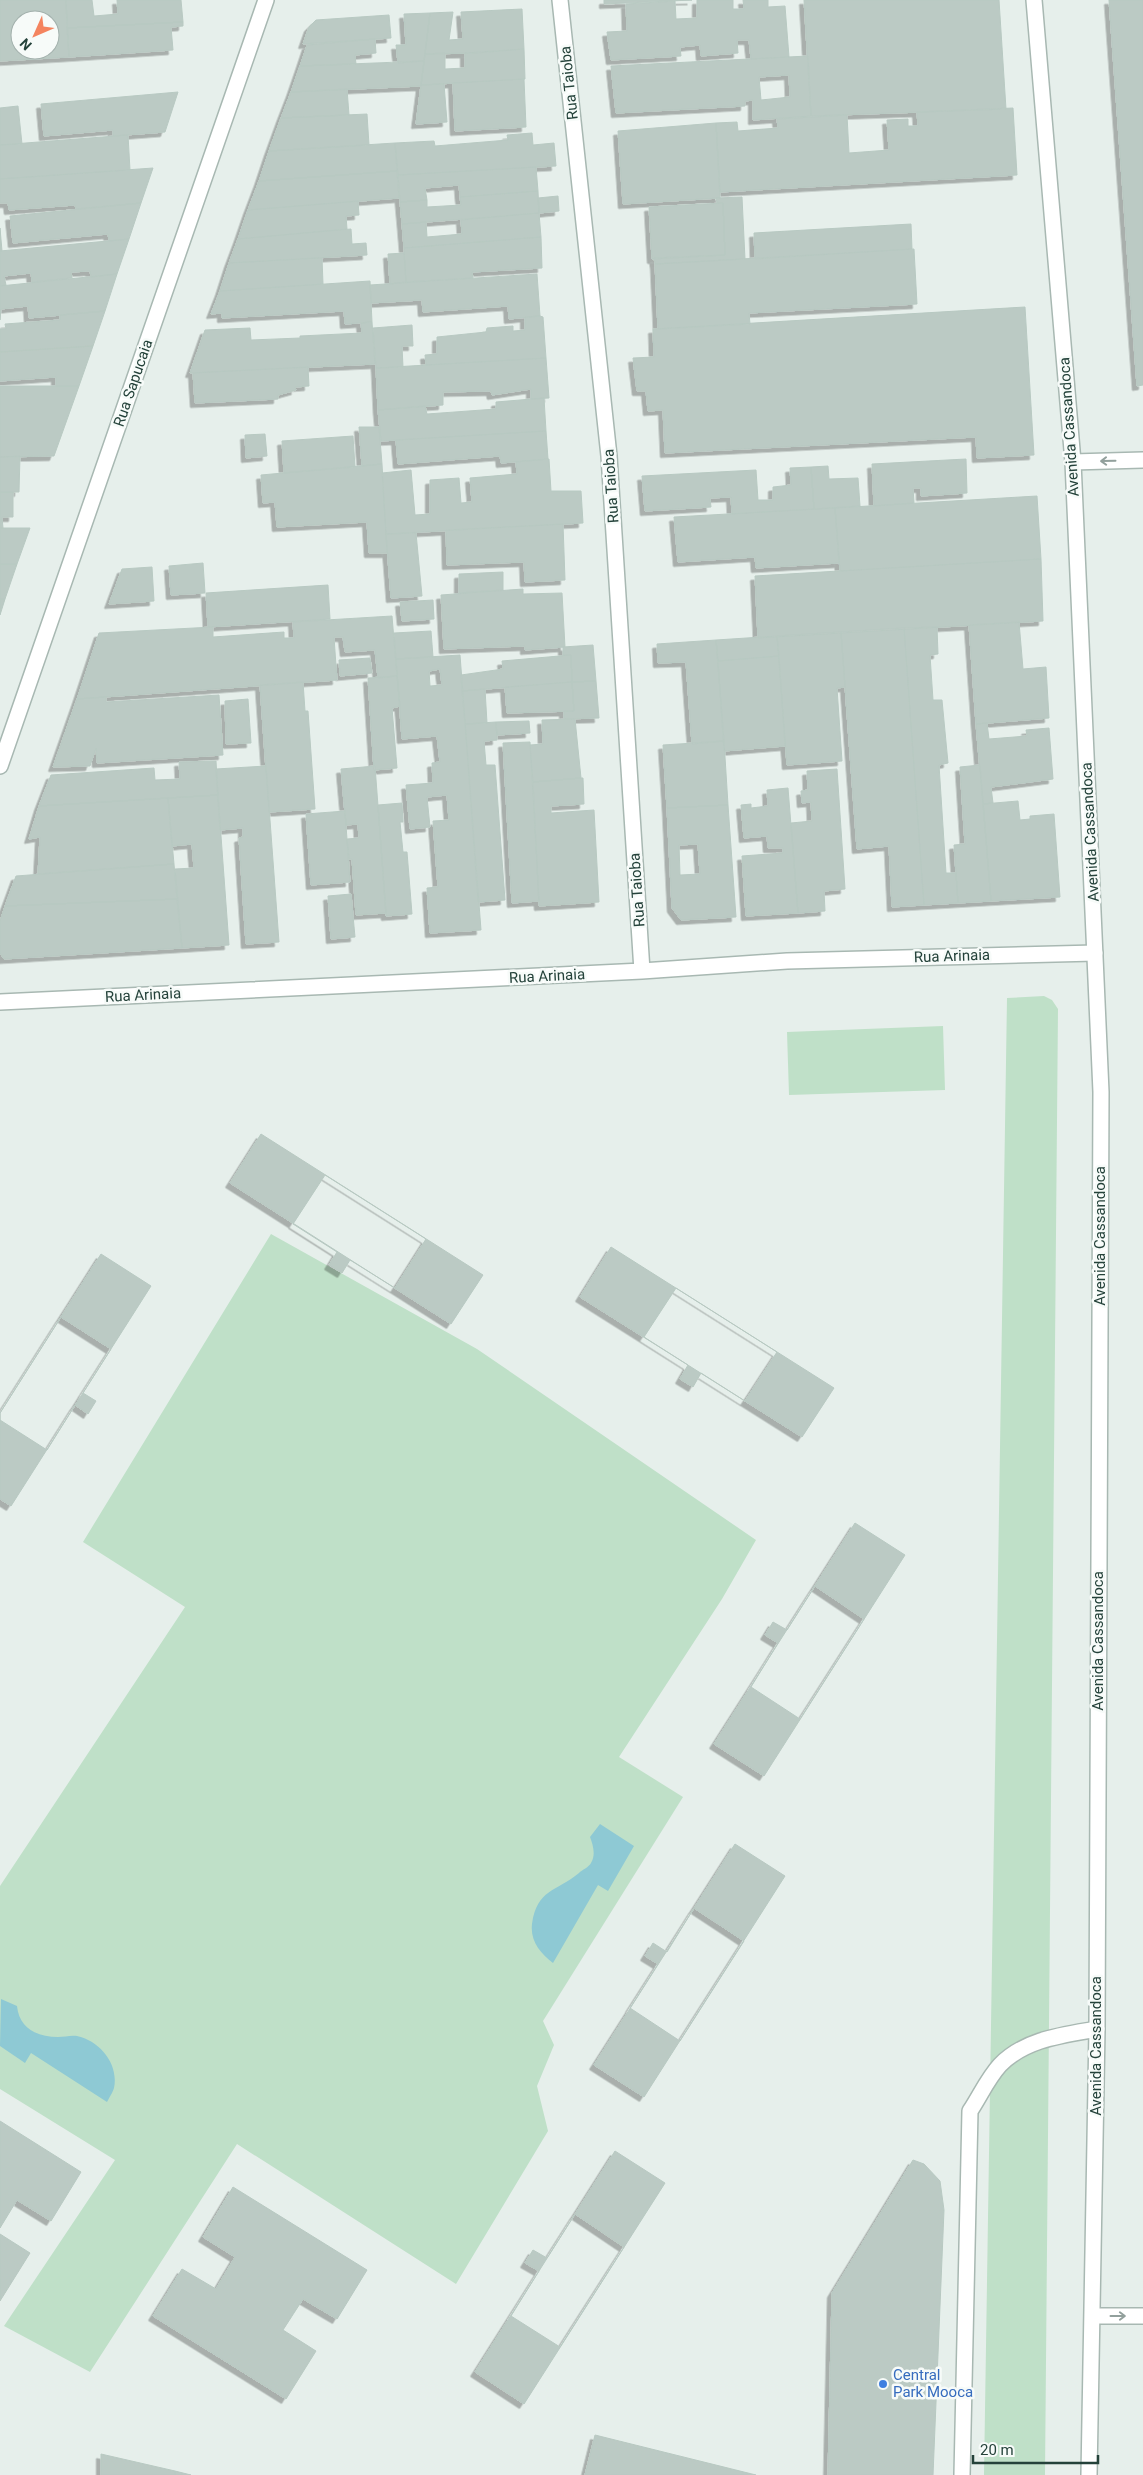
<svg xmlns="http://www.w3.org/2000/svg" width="1143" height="2475" font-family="Roboto,sans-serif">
<defs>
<filter id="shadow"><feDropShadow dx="-4.5" dy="4.5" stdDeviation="0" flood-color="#0004"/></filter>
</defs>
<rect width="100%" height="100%" fill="#e6efeb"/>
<path fill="#bfe0c8" d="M1044,996l8,4 6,9 -13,1466h-61l23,-1477z
M943,1026l2,64 -156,5 -2,-63z
M271,1234l206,115 279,191 -34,59 -103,158 64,40 -140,224 11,24 -17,41 11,45 -92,153 -219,-140 -147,228 -86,-46 111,-166 -115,-71v-203l185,-279 -102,-65z"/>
<path fill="#8ec9d4" d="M600,1824l34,22 -26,45 -10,-6 -45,78c-13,-10 -23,-22 -21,-39 5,-35 24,-32 47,-51 3,-3 10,-6 12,-10 5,-8 2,-18 -1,-26z
M1,1999l16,7c2,22 20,31 41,31 6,0 13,-2 19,-1 23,5 42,28 37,52 -1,4 -5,10 -7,14l-76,-49 -6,10 -25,-17z"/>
<path fill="#bbcac4" stroke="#b8c9c2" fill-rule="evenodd" filter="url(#shadow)" d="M0,0h66l3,57 -69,4zM20,20h30v30h-30z
M66,0h26l2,16 24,-2 -1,-14h64l2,22 -116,6z
M604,0h88l-88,4z
M697,0h36v9h11l-1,-9h25v7l17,-1 4,51 -38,2 -2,-19h-12l1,13 -37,3 -1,-11 -20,2 1,9 -70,4 -4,-28 20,-1 -1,-27 49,-3 1,18 21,-1z
M804,0h195l7,109 -195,7z
M1109,0h34v385l-6,1z
M522,9l2,40 -47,4 -52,1 5,-41 23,-1 -4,28 14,-1 -2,-27z
M430,13l-6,48 -26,2 -2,-18h10l-2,-31z
M389,15l2,23 -88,6 6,-17 7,-7z
M183,22v4l-12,1 2,23 -104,7 -2,-29z
M375,39l1,14 -21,2 1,9 -56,2 7,-21z
M524,49l1,30 -104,6 4,-31 20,-1v16l20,-1v-15z
M808,56l3,60 -58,4v-20l-8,1v5l-129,7 -5,-47zM789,75l1,22 -29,3 -2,-23z
M424,61l-3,25 -130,6 9,-26z
M524,79l2,48 -71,4 -2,-48z
M444,84l3,38 -31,2 5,-39z
M347,89l2,26 -68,3 10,-26z
M178,92l-13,40 -52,4v-6l-69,6 -3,-32z
M18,106l4,38 -22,1v-37z
M1013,108l4,67 -297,17 -4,-69 21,-1 1,9 40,-3 -1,-9 70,-4 2,38 40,-3 -2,-30 21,-1v7h10l-1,-14z
M367,114l2,31 -100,6 12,-33z
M716,123l4,75 -97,6 -5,-73z
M532,133l1,12 21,-2 2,23 -158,9 -3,-32 39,-2 1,5 73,-6 -1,-5z
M128,135l2,35 -130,9v-34z
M395,143l2,28 -138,10 10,-30z
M536,167l2,24 -78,6 -1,-12 -34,3 2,12 -27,2 -2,-27z
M153,168l-12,35 -65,6 -1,-4 -66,5 -1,-7h-8v-24z
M397,171l2,27 -151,12 11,-29z
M538,191l1,22 -137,11 -2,-22 27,-2v7l34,-2 -1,-8z
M558,196l1,15 -20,2 -1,-15z
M742,197l3,62 -90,5 -1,-6 71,-3 -2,-52h-6l-1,-5z
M358,201l1,14 -13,1 1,13 -109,10 10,-29z
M141,203l-12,36 -20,2 -1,-7 -95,9 -3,-27z
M723,203l2,52 -73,4 -3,-52z
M539,213l2,24 -137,11 -2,-24 24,-2 1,15 35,-3 -1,-14z
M911,224l1,25 -157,10 -1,-26z
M0,228l2,23h-2z
M351,229l1,15 14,-1 1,12 -138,8 9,-24z
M541,237l1,31 -70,4 1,6 -67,4 -2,-34z
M129,239l-12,35 -26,3 -1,-6 -19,1 1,6 -40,4 -1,-9 -27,3 2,9 -6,1v-35z
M914,249l3,55 -168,9 1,11 -92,5 -3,-65z
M404,253l2,29 -16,2 -2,-30z
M322,258l1,26 -103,7 9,-28z
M117,274l-12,37 -76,7 -1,-12 -27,3 -1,11v-34z
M537,274l3,42 -31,3 -1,-13 -85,6 -1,-12 -51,3 -1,-18z
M370,281l2,41 -27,2 -1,-13 -122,7v-5l-11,1 9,-23z
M1025,307l9,148 -57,3 -1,-21 -311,16 -2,-43 -15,1 -2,-20h-9l-4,-33 21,-1 -1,-28z
M105,311l-12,35 -93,6v-23h6l-1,-5 55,-4v-5z
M540,316l3,1 3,41 -120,7 -1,-10 12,-1v-17l49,-5 1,-4 26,-2v5l12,-1v-13z
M372,322l3,42 -185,9 15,-43 45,-2 1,12 49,-2v-2l62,-3 -1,-10z
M412,325l1,21h-11l1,21 -27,1 -3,-40z
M93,346l-14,40h-23v-9l-56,4v-29z
M546,358l3,40 -18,1v-10l-39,6 -1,-4 -48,1v13l-65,5 -2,-42z
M308,367l1,19 -14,1 1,3 -18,5v4l-83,4 -2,-30z
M0,386h79l-25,70 -54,1z
M544,398l2,33 -165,10 -3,-31 47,-4 2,8 69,-5v-7z
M359,427h20l3,37 -20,2z
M546,431l2,28 -47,4 -1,-7 -102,8 -2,-24z
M265,434l2,22 -21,2 -1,-23z
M353,436l2,31 -71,6 -2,-32z
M20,456l-1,36h-19v-35z
M549,459l2,32h30l2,32 -197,11 -4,-61 29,-3 4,45 15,-1v-34l29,-2 2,25 11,-1 -2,-24 47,-4 -1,-12z
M966,459l1,34 -46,3v-8h-8l1,15 -40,3 -2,-42z
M382,464l5,89h-18l-2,-31 -90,5 -2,-25 -12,1 -2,-28z
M828,466l1,13 29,-1 2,28 -46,3 -3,-42z
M811,467l3,42 -82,5 -1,-17 -21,1 1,9 -66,4 -3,-35 114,-6 2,30h15v-13l18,-2 -1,-17z
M0,492h13v25h-11l1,11h-3z
M1037,496l4,63 -201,12 -5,-63z
M835,508l4,55 -83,5 -1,-11 -77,5 -4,-45z
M563,524l2,56 -40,2 -1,-20 -77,3 -1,-35z
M0,528h30l-13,36h-17z
M416,533l6,63 -31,2 -5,-64z
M1041,559l2,62 -285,17 -3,-62z
M203,563l2,30 -34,2 -2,-29z
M0,564h17l-12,35h-5z
M152,567l2,34 -45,3 13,-35z
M503,572v18l-44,3v-19z
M328,585l2,34 -122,8 -2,-34z
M523,589v5l39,-1 3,54 -40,3v-4l-81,3 -3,-54z
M0,599h5l-5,16z
M433,600l1,19 -32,2 -2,-19z
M392,616l5,60 -19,2 -3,-28 -30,2 -2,-15h-9l3,43 -260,19 22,-66 114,-6v10l71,-5v6h10l-1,-16z
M1019,622l4,47 23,-2 3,51 -73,6 -7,-99z
M937,627l1,27 -8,1 3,45h9l6,63 -9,2 7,108h10l2,30 -34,2 -20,-277z
M904,628l20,277 -32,2 -3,-61 -32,3 -16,-217z
M431,631l2,26 -37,2 -2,-26z
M841,632l4,55 -8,1 5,73 -55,4 -10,-129z
M777,636l2,20 -61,5 -2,-21z
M716,640l8,101 -32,3 -6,-82 -28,1 -1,-19z
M593,645l3,36 -24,1 -1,-27h-8v-8z
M460,655l21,275 -51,3 -3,-45 11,-1 -5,-66 16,-1 -2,-25 -20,2 3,30 -20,2 -4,-44 27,-2 -1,-20 8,-1 -3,-26 -35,3 -6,-80zM440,669l2,16 -12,1 -1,-15z
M571,655l1,27 -110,9 -1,-16 42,-6 -1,-8z
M779,656l6,90 -61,5 -6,-90z
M370,658l2,15 -32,3 -1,-16z
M397,676l3,30 -8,2 5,60 -23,2 -6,-92z
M596,681l3,37 -35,1v-8h10l-2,-29z
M303,682l2,29h3l7,98 -46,3 -9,-127z
M572,682l2,29 -67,2 -2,-26z
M485,689l2,34 -22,1 -3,-33z
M219,695l4,60 -126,8 -1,-15 -6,18 -37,1 24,-68 29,-2v5z
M248,699l3,44 -25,1 -1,-43z
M575,719l6,59 -48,4 -3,-37 13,-1 -1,-24z
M529,721l1,12 -33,2 -1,-13z
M496,722l1,18 -13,1 2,24h9l10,135 -27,2 -13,-178z
M987,723l2,16 38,-3 -1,-6 23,-2 4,51 -62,8 2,16 -10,1 -7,-80z
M724,741l4,64 -61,3 -4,-63z
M530,742l9,159 -27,2 -9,-160z
M216,761l2,34 -179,11 12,-31 103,-7 1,12 25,-1 -1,-17z
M980,765l11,136 -33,2 -4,-58 11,-1 -5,-77z
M266,766l13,176 -33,2 -7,-106 4,-1v-9l-23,2 -4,-61z
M375,766l11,147 -30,2 -4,-56h-3l-2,-20 12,-1 -1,-14 -12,1 -5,-56z
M837,769l8,120 -21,2 1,20 -27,2 -7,-90 21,-2 -1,-19 -9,1 -1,-12 7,-1 -1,-19z
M581,778h2l1,26 -33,2v7l43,-3 5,92 -60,4 -6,-124z
M788,788l10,125 -52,3 -4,-60 41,-3v-5h-15l-1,-12 -23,2 -3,-33 10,-1v4l17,-2 -1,-16z
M218,795l11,150 -47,3 -7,-79 19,-1 -2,-24 -20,2 -4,-48z
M168,798l6,66 -136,10 2,-37 -11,2 10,-33z
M1018,801l2,19 10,-1v-3l24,-2 6,83 -69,4 -8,-97z
M402,803l1,19h-3l3,30h4l5,62 -26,2 -8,-111z
M728,805l8,112 -55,3 -9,-12 -5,-100zM698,844l2,30 -20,1 -1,-30z
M345,811l5,71 -39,3 -5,-71z
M174,864l3,35 -172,7 11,-30z
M351,894l4,43 -24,2 -3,-43z
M177,899l5,49 -178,11 -4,-6v-32l5,-15z
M261,1134l222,141 -32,49 -221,-141z
M325,1175l101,64 -31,49 -45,-28 -8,13 -13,-8 8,-13 -44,-28z
M611,1247l223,141 -32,49 -222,-140z
M101,1254l50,32 -140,220 -11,-7v-86z
M676,1288l101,64 -32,49 -44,-28 -8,14 -13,-8 8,-14 -44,-28z
M61,1317l50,32 -28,44 13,8 -8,13 -13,-9 -28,45 -47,-30v-7z
M855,1523l50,32 -141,221 -50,-32z
M815,1586l49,33 -64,100 -49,-32 27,-44 -13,-8 8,-13 14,8z
M735,1844l50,32 -141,221 -50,-32z
M694,1908l50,33 -64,100 -50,-33 28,-44 -13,-8 8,-13 14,9z
M0,2121l81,51 -30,49 -34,-21 -17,28z
M615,2151l50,32 -141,221 -49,-32z
M913,2160l11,4 16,17 4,29 -11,265h-105l4,-182z
M233,2187l134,83 -30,49 -34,-20 -20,31 33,21 -30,48 -133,-83 29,-47 34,20 19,-32 -32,-20z
M575,2214l49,33 -64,100 -49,-31 28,-45 -14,-8 8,-13 14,8z
M0,2234l30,19 -30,48z
M595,2435l161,40h-171z
M101,2454l74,17v4h-74z
M175,2471l16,4h-16z"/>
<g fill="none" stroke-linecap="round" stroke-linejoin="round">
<defs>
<path id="service" d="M962,2475l8,-364c10,-15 18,-33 30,-46 25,-26 63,-30 97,-36"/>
<path id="minor" d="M560,0l49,456 33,515
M1073,462l70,-2
M0,766l266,-766
M0,1002l642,-31 145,-10 308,-8
M1093,2316h50"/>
<path id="tertiary" d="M1034,0l39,462 28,630 -4,937 -8,446"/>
</defs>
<use href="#service" stroke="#a8b8b2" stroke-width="18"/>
<use href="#minor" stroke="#a8b8b2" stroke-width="18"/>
<use href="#tertiary" stroke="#a8b8b2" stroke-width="18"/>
<use href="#service" stroke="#fff" stroke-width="15"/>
<use href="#minor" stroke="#fff" stroke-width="15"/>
<use href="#tertiary" stroke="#fff" stroke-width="15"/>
</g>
<defs><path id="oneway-shaft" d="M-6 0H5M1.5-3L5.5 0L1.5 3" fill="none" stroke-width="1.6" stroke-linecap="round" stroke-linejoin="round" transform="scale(1.25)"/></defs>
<g stroke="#92a09c">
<use href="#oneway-shaft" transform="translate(1108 461) rotate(179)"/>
<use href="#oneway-shaft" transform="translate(1118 2316)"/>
</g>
<circle fill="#3f7fe0" stroke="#f7fbf9" stroke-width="2" cx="883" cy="2384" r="5"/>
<g text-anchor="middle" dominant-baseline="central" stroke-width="5" stroke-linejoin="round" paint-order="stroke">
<g font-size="15" fill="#24423a" stroke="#f7fbf9">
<text transform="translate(569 83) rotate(-96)">Rua Taioba</text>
<text transform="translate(133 383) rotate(-71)">Rua Sapucaia</text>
<text transform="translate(1069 427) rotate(-94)">Avenida Cassandoca</text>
<text transform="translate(611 486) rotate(-94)">Rua Taioba</text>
<text transform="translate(1090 832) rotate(-93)">Avenida Cassandoca</text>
<text transform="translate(637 890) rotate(-94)">Rua Taioba</text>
<text transform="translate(952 956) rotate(-2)">Rua Arinaia</text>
<text transform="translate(547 976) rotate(-3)">Rua Arinaia</text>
<text transform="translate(143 995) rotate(-3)">Rua Arinaia</text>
<text transform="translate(1100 1236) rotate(-90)">Avenida Cassandoca</text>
<text transform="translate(1098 1641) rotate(-90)">Avenida Cassandoca</text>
<text transform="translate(1096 2046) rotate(-90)">Avenida Cassandoca</text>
</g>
<g font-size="15" fill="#366cbe" stroke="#f7fbf9" text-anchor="start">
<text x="893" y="2375">Central<tspan x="893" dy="17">Park Mooca</tspan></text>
</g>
</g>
<g transform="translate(35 35) rotate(225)"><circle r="24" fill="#f7fbf9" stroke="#a3b1ad"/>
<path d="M0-4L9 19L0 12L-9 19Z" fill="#f4845f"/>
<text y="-8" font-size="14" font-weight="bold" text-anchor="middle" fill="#24423a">N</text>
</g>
<path d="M973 2455v8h125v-8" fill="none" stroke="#24423a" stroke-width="2.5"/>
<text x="980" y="2455" font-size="15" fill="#24423a" stroke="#f7fbf9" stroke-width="4" paint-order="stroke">20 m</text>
</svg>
